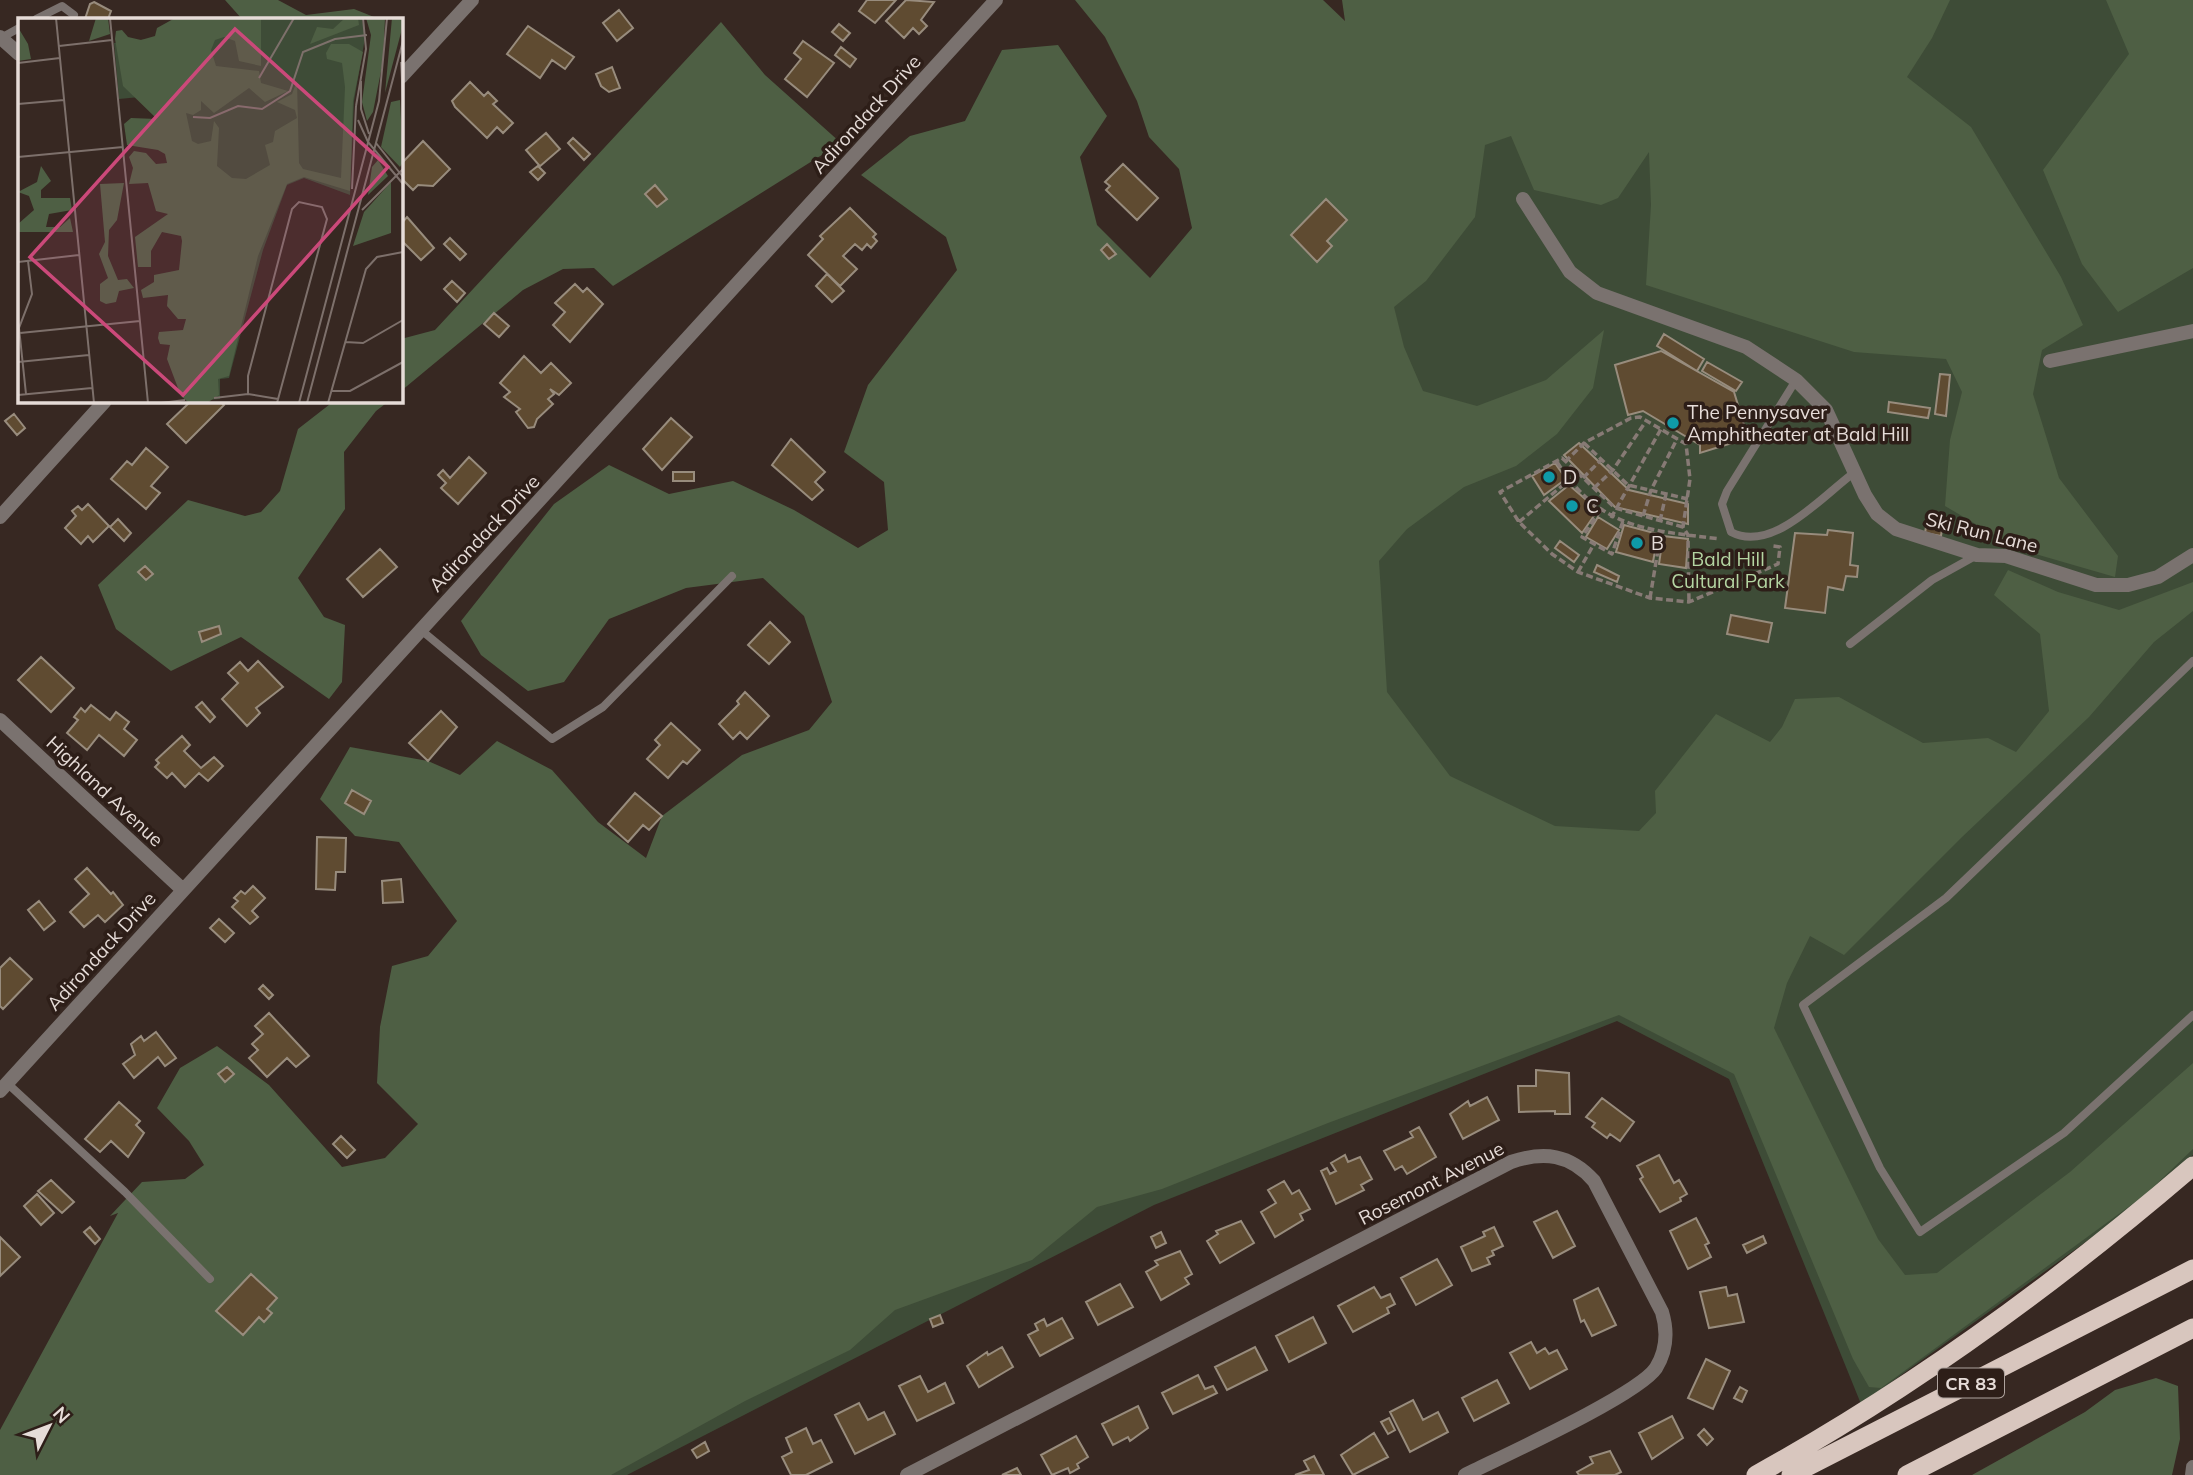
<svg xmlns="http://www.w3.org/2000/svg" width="2193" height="1475" font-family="Mulish,sans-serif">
<rect width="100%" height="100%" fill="#372822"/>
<path fill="#3e4c37" d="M1578,0h615v1155l-45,42 -287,207 -132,-325 -112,-58 -463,184 -527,270h-397z"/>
<path fill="#4e5f44" d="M225,0h53l28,15 48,-6 25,10h-137z
M1075,0h248l22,21 -3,-21h608l-18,38 -25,39 64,50 90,150 22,48 -41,25 -9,44 26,84 59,78 -3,21 -97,-28 -73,-43 5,-66 12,-48 -16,-33 -92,-7 -208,-67 5,-80 -2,-53 -31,46 -17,7 -67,-15 -23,-54 -26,9 -10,72 -49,64 -32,26 10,40 19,44 54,15 69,-26 58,-50 -11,58 -36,46 -41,32 -52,21 -57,42 -28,32 8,131 63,84 105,50 84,5 17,-18 -1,-22 61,-77 54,28 12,-15 13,-28 44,-2 84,46 65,-5 28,14 33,-41 -9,-77 -46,-39 14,-25 50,22 61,18 74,-28v29l-39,31 -65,75 -127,120 -118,118 -34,-19 -23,47 -13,45 104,211 27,36 32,-2 133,-101 123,-109v86l-47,45 -265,194 -12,-1 -16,-28 -119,-285 -115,-59 -291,108 -166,66 -65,18 -65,53 -137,50 -45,40 -105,51 -134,74h-611v-45l118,-217 -8,3 32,-34 43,-3 19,-14 -15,-24 -32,-33 23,-40 37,-22 52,39 73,82 43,-9 33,-34 -41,-41 3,-56 12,-61 36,-10 29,-35 -58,-79 -44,-6 -35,-37 30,-52 78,14 32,14 37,-34 55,29 46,52 48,36 16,-42 80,-61 67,-25 23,-28 -28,-86 -41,-38 -77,10 -77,31 -45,63 -36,9 -47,-36 -20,-34 93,-117 55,-39 60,29 64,-13 61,29 64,38 30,-18 -4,-48 -40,-30 24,-67 89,-115 -11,-33 -85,-62 49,-39 55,-15 37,-71 56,-5 49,71 -27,41 17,68 53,53 42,-50 -13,-59 -30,-32 -12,-36 -32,-64z
M2106,0h87v268l-75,44 -36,-48 -39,-94 86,-116z
M721,22l44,53 76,68 -228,143 -19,-18 -31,1 -40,21 -122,101v-52l34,-9z
M334,401h55l-13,10 -32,41 1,57 -47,69 26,39 21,8 -3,57 -13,17 -88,-62 -70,34 -55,-42 -18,-44 90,-85 57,16 16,-4 19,-21 18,-62z
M2156,1378l22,8 2,53 -8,36h-200l113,-63 30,-22z"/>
<path fill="#5f4b31" stroke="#988c7d" stroke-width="2" d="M867,0h29l-21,23 -16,-12z
M906,0l28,2 -13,18 6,6 -8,8 -6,-6 -9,10 -18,-17z
M94,2l17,9 -3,8h-23l5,-15z
M619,10l14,18 -16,13 -14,-18z
M839,24l11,9 -7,8 -11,-9z
M528,26l46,31 -9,12 -13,-9 -12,18 -33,-24z
M803,41l31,22 -27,34 -22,-18 16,-20 -7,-6z
M841,47l15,12 -6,8 -15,-12z
M612,67l8,21 -11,4 -8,-6 -5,-12z
M470,82l14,14 4,-4 9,9 -4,3 20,19 -10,10 -6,-6 -10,11 -32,-31 -3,-6z
M546,133l14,16 -21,18 6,6 -7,7 -8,-8 9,-7 -13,-15z
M573,138l17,16 -6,6 -16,-17z
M423,141l27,28 -17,17 -15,-1 -5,5 -12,-12v-14z
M1123,164l35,34 -21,22 -31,-30 4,-4 -5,-4z
M655,185l12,14 -10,8 -12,-13z
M1326,199l21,21 -20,21 5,5 -15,16 -26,-27z
M850,208l26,26 -3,3 4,4 -6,7 -4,-4 -5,6 -7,-6 -12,12 14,13 -17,17 -32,-31 15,-16 -3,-3z
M407,217l27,31 -13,12 -20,-20v-16z
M450,238l16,16 -6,6 -16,-16z
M1107,244l9,10 -7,5 -8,-9z
M827,274l17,17 -12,11 -16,-16z
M452,281l13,12 -8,9 -13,-13z
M575,284l8,8 4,-4 16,16 -33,38 -17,-17 12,-13 -10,-9z
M494,313l15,13 -10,11 -15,-13z
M1664,334l40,25 -7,12 -40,-25z
M1661,351l73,41 14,46 -48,15v-8l-57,-34 -15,4 -13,-50z
M524,356l17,17 10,-10 20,20 -12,12 -9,-6 4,5 -6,5 5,5 -16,15 -3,8 -6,1 -12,-16 4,-3 -16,-12 6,-5 -10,-9z
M1707,362l35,20 -6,9 -34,-20z
M1940,374l10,1 -4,41 -11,-2z
M191,401h29l4,4 -38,38 -19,-19z
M1889,402l41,6 -2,10 -40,-6z
M14,414l11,14 -8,7 -12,-14z
M671,418l21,19 -30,33 -19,-21z
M791,439l34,33 -10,10 8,8 -11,10 -40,-35z
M1579,443l50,47 59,14v20l-73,-17 -51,-52z
M146,448l22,19 -17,19 9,7 -14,16 -35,-30 16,-18 5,4z
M469,457l17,16 -28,31 -17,-16 5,-5 -8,-8 5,-5 7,8z
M1555,463l11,16 -22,16 -12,-19z
M673,472h21v9h-21z
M1569,485l29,25 -16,23 -33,-32z
M88,504l21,22 -16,16 -5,-6 -7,8 -16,-16 11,-12 -4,-5 6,-5 4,4z
M1928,514l16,3 -3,19 -16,-3z
M1598,517l21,13 -12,19 -21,-12z
M118,519l13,14 -7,8 -14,-14z
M1624,525l34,9 -5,28 -37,-10z
M1828,530l25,3 -3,32 8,1 -1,11 -11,-1 -3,14 -15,-3 -3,26 -40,-5 10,-75 32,2z
M1663,536l25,3 -2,29 -27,-4z
M1560,541l19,14 -5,7 -19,-14z
M380,549l17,18 -34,30 -16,-18z
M1597,565l22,11 -2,6 -23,-10z
M145,566l8,8 -7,6 -8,-8z
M1731,615l41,8 -4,19 -41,-8z
M770,622l20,20 -21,22 -21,-19z
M219,626l2,8 -19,8 -3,-10z
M41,657l33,31 -23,24 -33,-32z
M258,661l25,26 -27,21 4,5 -13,13 -25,-27 16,-16 -10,-10 12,-11 8,9z
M745,692l24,24 -22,23 -7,-7 -7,7 -14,-15 20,-20 -2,-3z
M202,702l13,15 -5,5 -14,-15z
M91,705l19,15 6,-8 13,10 -5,7 13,11 -13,16 -25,-21 -12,15 -20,-17 11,-13 -4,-3 7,-9 4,4z
M441,711l16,16 -29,34 -19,-18z
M671,723l29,27 -13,14 -4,-3 -15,17 -21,-19 13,-14 -5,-5z
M182,736l8,9 -6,6 17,17 13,-11 9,9 -15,15 -9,-8 -14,14 -13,-14 -5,5 -12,-11 4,-4 -3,-3z
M352,790l19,11 -7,13 -19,-11z
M635,793l27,23 -13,14 -6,-5 -15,17 -20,-18z
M317,837l29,1 -1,34h-9l-1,18 -19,-1z
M87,868l24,26 2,-2 10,13 -18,17 -7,-7 -14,12 -14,-15 19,-18 -14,-15z
M401,879l2,23 -20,1 -1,-22z
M253,886l12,12 -13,13 6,6 -8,7 -18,-17 6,-6 -4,-3 7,-7 4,3z
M39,901l16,20 -11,9 -16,-20z
M219,919l15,14 -9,9 -15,-14z
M10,958l22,21 -29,30 -3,-3v-38z
M263,985l10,10 -4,4 -10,-10z
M269,1013l40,43 -13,11 -9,-9 -20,19 -18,-19 9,-8 -6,-6 11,-10 -8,-8z
M156,1032l20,26 -11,8 -7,-9 -24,21 -11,-14 12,-9 -4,-11 10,-8 3,5z
M227,1067l7,7 -9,8 -7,-8z
M1536,1070l33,3 1,41h-15v-3l-36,1 -1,-26h18z
M1487,1097l12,23 -36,19 -13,-25 18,-13 2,5z
M1602,1098l32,24 -14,19 -10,-7 -3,4 -15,-11 3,-4 -9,-6z
M119,1102l21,19 -4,4 8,8 -16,24 -17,-16 -11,11 -15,-13z
M1419,1127l17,30 -29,17 -5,-8 -7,4 -11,-19 29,-14 -3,-5z
M341,1136l14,14 -8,8 -14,-14z
M1345,1155l3,7 12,-5 12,22 -11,6 3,5 -28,14 -15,-33 6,-3 3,6 6,-3 -5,-8z
M1659,1155l15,28 5,-3 8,14 -7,4 1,3 -21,11 -20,-33 3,-2 -6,-11z
M51,1180l23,22 -12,11 -24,-22z
M1284,1181l8,13 7,-4 11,19 -10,5 3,6 -28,17 -14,-25 15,-9 -8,-13z
M37,1194l17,19 -13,12 -17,-19z
M1557,1211l18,35 -22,12 -19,-36z
M1696,1218l13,25 -4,2 6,12 -23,12 -18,-38z
M1241,1221l13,22 -34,20 -13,-22 11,-7 -2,-3z
M90,1227l10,12 -5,5 -11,-12z
M1494,1227l9,19 -11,5 2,4 -7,3 3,6 -18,7 -11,-24 24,-11 -2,-4z
M1161,1232l5,11 -10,5 -5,-11z
M1763,1236l3,7 -19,10 -4,-8z
M0,1237l20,20 -20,19z
M1180,1251l12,23 -7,4 4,6 -28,16 -15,-28 12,-7 -3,-4z
M1437,1259l15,26 -36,20 -15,-27z
M251,1274l26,24 -10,11 5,4 -8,9 -5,-5 -16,18 -27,-24z
M1120,1284l13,23 -35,18 -12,-23z
M1374,1287l7,11 9,-4 5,10 -8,4 2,5 -36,19 -15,-26z
M1726,1287l2,9 9,-2 7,28 -35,6 -9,-36z
M1598,1288l18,37 -24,11 -8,-16 -3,2 -7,-22z
M940,1315l3,8 -10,4 -3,-8z
M1313,1317l13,26 -37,19 -13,-26z
M1062,1318l11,20 -33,18 -12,-21 10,-5 -3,-6 9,-5 3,7z
M1531,1342l6,11 8,-5 4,6 8,-4 10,19 -37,20 -20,-36z
M1002,1347l11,20 -34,20 -12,-21 20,-14 1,3z
M1255,1347l12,23 -40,20 -12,-23z
M1706,1359l24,12 -17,38 -25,-11z
M1198,1375l7,14 8,-3 4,7 -44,21 -11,-21z
M920,1376l8,16 17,-9 9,20 -37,18 -18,-35z
M1497,1380l12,23 -35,18 -12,-23z
M1740,1387l7,4 -5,11 -8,-4z
M1413,1400l10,20 15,-8 10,20 -38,20 -20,-40z
M859,1403l9,17 16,-8 11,22 -40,20 -20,-39z
M1138,1406l10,22 -18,13 -2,-4 -15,8 -11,-21z
M1672,1416l11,22 -31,21 -13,-26z
M1389,1418l6,12 -7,4 -7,-12z
M806,1428l7,16 8,-4 11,22 -26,13h-15l-9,-18 10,-5 -6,-14z
M1704,1429l9,10 -6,6 -9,-10z
M1374,1433l14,24 -35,18 -12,-20z
M1076,1436l12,21 -11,7 2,4 -9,5 -2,-5 -16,7 -11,-20z
M705,1442l4,9 -12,7 -5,-8z
M1610,1451l11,21 -6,3h-36l-2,-3 16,-9 -3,-6z
M1314,1456l10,19h-29l14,-5 -5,-9z
M1017,1468l4,7h-19z"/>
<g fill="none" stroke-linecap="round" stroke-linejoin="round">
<path stroke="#877a75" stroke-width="3.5" stroke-dasharray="7 3.5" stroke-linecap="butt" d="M1584,443l44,42 60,14
M1557,462c43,67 90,68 163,77
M1565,462l19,-19 47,-25 9,-1 46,27 4,35 -7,48 5,8 1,67
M1583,478l18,-18
M1594,488l19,-18 33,-49
M1601,510l-19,27 30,17 11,-33
M1643,516l8,-26 26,-51
M1611,518l50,-89
M1660,521l6,-27
M1519,522l50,-42
M1683,527l-68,-19 -53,-50 -62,34 19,30 33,32 26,18 72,26 39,4 89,-38 2,-17 -7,-1
M1578,572l16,-28
M1650,598l11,-66"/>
<path stroke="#7a726f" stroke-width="8" d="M36,19l26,-13 12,9
M1,38l18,-10
M1796,380l-69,111 -5,13 9,28c42,22 92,-37 124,-60
M421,630l131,109 51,-32 129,-131
M1850,644l82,-64 45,-25
M2193,661l-247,237 -143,107 77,163 40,64 144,-99 129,-118
M7,1083l118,109 85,87"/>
<path stroke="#7a726f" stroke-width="14" d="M0,37l19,17
M401,77l71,-77
M1523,199l47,73 27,21 149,54 50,33 30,30 39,85 12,19 19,15 81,26 29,1 90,29h32l30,-8 35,-22
M2050,361l143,-30
M0,517l105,-116
M0,720l183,170
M0,1091l996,-1091
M907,1475l604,-313c33,-11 59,-8 83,19l68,131c6,20 5,38 -6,56 -18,27 -155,89 -191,107"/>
<path stroke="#7a726f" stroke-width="14" d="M2192,1475l1,-8"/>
<path stroke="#d8c6be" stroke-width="19" d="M1756,1475c156,-86 302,-193 437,-309
M1791,1475l402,-206
M1907,1475l286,-147"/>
</g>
<g fill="#0f9aa8" stroke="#2d1e18" stroke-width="2.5">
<circle cx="1673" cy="423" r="7"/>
<circle cx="1549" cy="477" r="7"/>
<circle cx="1572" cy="506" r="7"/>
<circle cx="1637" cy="543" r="7"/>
</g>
<g text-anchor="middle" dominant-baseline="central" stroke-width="7" stroke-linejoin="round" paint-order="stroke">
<rect fill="#2d1e18" stroke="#aea39e" stroke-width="2" x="1938" y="1368.5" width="66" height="29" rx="5"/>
<g font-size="18" font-weight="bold" fill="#e6dcd8">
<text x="1971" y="1383">CR 83</text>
</g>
<g font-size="19" fill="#e6dcd8" stroke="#2d1e18">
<text transform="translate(866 114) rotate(-48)">Adirondack Drive</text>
<text transform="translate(1982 532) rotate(14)">Ski Run Lane</text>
<text transform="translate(484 533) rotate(-47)">Adirondack Drive</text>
<text transform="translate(105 791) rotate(43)">Highland Avenue</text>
<text transform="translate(101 951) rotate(-48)">Adirondack Drive</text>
<text transform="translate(1431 1183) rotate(-27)">Rosemont Avenue</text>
</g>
<g font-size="19" fill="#e6dcd8" stroke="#2d1e18" text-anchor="start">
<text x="1687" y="412">The Pennysaver<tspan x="1687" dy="22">Amphitheater at Bald Hill</tspan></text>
<text x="1563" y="477">D</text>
<text x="1586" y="506">C</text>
<text x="1651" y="543">B</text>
</g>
<g font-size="19" fill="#b4d5a2" stroke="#2d1e18">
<text x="1728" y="559">Bald Hill<tspan x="1728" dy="22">Cultural Park</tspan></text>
</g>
</g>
<g transform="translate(18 18)">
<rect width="385" height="385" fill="#372822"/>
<path d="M155,0h189l3,20 -11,63 -4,94 -46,-17 -17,7 -24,65 -34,128 -9,1v20l-12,1 -27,-307 -62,6 -5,-56 60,-7z" fill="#3e4c37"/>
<path d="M78,0h12l2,16 -21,7zM157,0h86v48l-22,-5 -4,-20 -11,-4 -9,3 -4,10 5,16 43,5 2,12 27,8 -23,11 -16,-14 -35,25 -13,-12v9l-8,5 -7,-2 6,28 6,3 13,-3 3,-20 5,7 -2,38 15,12 14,1 24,-14 -5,-20 8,-3 2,-11 22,-13 -2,-8 -18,-8 15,-8 5,-13 2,82 4,6 38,9 4,-91 -3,-24 -15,-4 -1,-6 5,-9h18l14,8 -10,49 -3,90 -46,-14 -17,7 -29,72 -29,120 -11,3 1,16 -12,8h-18l-8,-7 -14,-37 3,-14 -10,-1 -2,-6 1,-6 24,-2 3,-11h-8l-11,-13 1,-11 -25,3 -2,-8 13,-8v-7l25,-5 3,-29 -1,-5 -19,-4 -11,19v16h-13l-3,-30 33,-23 -12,-3 -8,-28 -19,1 4,-16 -4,-11 5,-6 12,2 10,11 11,-1 -2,-9 -7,-4 -31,-5 -3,-21 7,-6 26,1 -34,-33 -8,-47 1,-8 6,-1 6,7 13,3 14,-4 2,-8zM327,0h13l1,7 -49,19 7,-17 16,2zM348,0h19l-2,43 -10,51 -6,9 -5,-19 9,-67zM374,0h11v7l-18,68zM1,11l9,15 3,15 -13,2zM382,82l3,62 -3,5 -19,-20 10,-45zM360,142l10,16 -20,19 4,-28zM23,148l10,15 -10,9v8h29l2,12 -23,4 -3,13h14l10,-9 3,14h-55v-8l16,-14 -5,-14 -11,-4 19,-10zM373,164v51l-38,13 11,-34zM106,165l-7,37 -8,10 -1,26 10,24 9,-1 7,9 -15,3 -3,11 -10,2 -6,-3v-17l8,-6 -9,-24 6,-12 -5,-58z" fill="#4e5f44"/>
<path fill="none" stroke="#7d706b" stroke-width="2" d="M38,0l38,385M92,0l38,385M41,28l53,-6M383,44l2,38M0,45l42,-5M241,60l35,-60M343,63v28l8,25M0,86l46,-4M338,88l10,-57 -3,-31M175,99l17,1 28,-12 24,3 28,-18 13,-39 32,-13 32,-4M340,102l10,22 35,42M358,125l27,34M0,139l105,-10M334,171l4,-83M344,192l41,-41M0,244l61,-7M2,315l120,-12M327,324l18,1 40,-23M0,344l71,-7M314,373h18l53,-29M8,376l-7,-66 13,-34 -4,-33M230,376v-18l44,-167 7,-7 23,5 5,12 -50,184M0,377l74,-7M196,380l34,-4 30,5M143,385l24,-3M281,385l80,-302 8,-83M289,385l96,-362M310,385l38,-134 11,-12 26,-5"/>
<path fill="#cb497a" fill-opacity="0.15" stroke="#cb497a" stroke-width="3.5" d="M217,11l153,138 -205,228 -153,-138z"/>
<rect width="385" height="385" fill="none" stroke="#e6dcd8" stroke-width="3.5"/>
</g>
<g transform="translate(49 1426) rotate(48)" stroke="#2d1e18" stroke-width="5" paint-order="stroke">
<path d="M0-5L12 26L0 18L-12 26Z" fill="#e6dcd8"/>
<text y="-10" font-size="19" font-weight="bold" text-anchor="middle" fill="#e6dcd8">N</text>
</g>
</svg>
